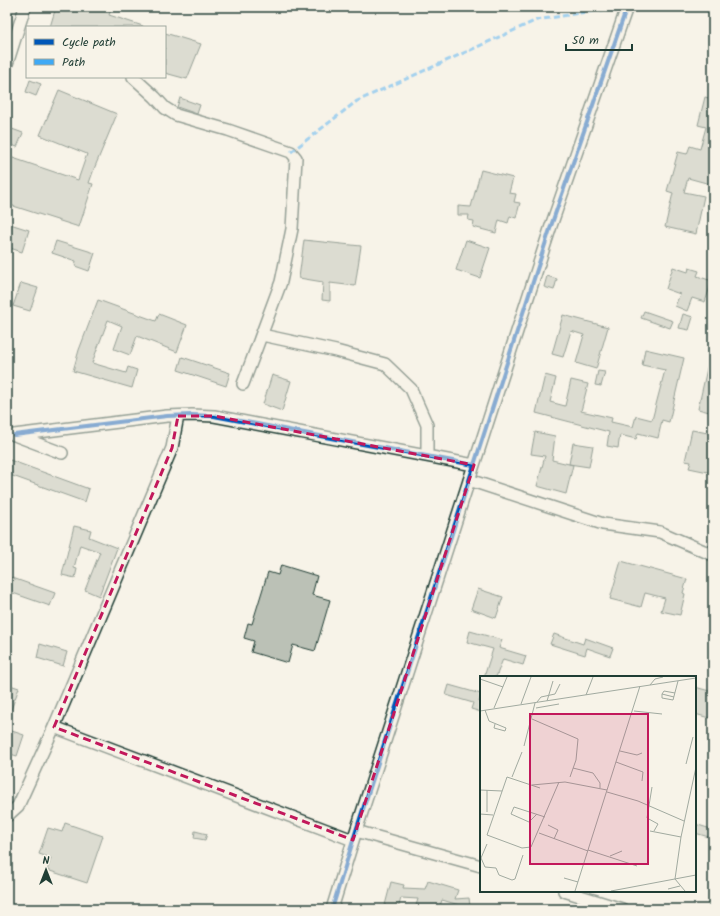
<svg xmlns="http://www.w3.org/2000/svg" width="720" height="916" font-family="Kalam,sans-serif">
<rect width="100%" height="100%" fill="#f7f3e8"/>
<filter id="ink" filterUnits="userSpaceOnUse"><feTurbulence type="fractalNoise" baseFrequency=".025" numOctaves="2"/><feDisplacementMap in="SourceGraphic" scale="8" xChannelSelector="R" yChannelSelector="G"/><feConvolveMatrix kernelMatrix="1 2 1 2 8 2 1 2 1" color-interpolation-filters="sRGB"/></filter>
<g filter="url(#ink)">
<path fill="#bbc1b6" stroke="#1f3d34" d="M56,7h56l-3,8 34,11v1h-93z
M165,33l36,11 -14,35 -22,-6z
M30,80l11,4 -5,12 -10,-4z
M59,90l58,24 -23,55 -5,14 4,1 -14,43 -72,-23v-48l71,24 9,-26 -47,-19z
M705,97l8,2v76l-3,9 -22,-6 -4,14 20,4 -8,38 -31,-7 8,-34 -6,-2 11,-39 9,2 3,-8 10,3 6,-22 -8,-2z
M180,98l20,7 -3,9 -20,-7z
M12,129l11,4 -6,14 -10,-4z
M481,170l32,8 -4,15 7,1 -2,8 6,1 -4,15 -6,-2 -2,7 -9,-3 -3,13 -23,-6 1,-6 -6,-1 1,-5h-11v-9l13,1z
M7,223l22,7 -7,22 -15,-5z
M304,240l57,6 -6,40 -25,-3v18l-8,-1 1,-18 -24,-4z
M466,240l24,8 -10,30 -24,-8z
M56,241l39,12 -6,18 -14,-5 1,-5 -24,-8z
M673,267l15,5 1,-4 10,3 -2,5 15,5 -7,21 -13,-4 -5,13 -12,-5 5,-12 -14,-5z
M547,276l10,3 -3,11 -10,-3z
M21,283l17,5 -8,23 -17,-5z
M98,300l58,21 3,-7 28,11 -10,27 -40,-16 -7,19 -16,-6 8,-23 -14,-6 -16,43 34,10 2,-6 9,3 -5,18 -59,-17 6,-21z
M644,311l29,10 -3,7 -29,-10z
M683,314l10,3 -4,13 -10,-2z
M563,315l45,12 -12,42 -20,-6 8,-28 -13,-4 -8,26 -11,-3z
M645,349l39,9 -15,64 -7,-2 -4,18 -20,-5 -2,6 -16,-4 -2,13 -11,-2 2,-14 -73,-19 9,-38 11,3 -6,24 15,4 6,-26 17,4 -7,27 31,7 -1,4 22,5 3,-11 16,4 13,-50 -23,-5z
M710,355l3,1v57l-15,-4z
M182,357l48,16 -4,13 -48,-16z
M598,371l7,1 -4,14 -6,-1z
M272,375l19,6 -9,30 -19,-7z
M692,430l21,4v39l-24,-5 2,-6 -6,-1z
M535,432l20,4 -3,24 21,5 -7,29 -29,-8 8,-30 -14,-2z
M573,443l20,3 -4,21 -20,-3z
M7,459l82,30 -4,13 -78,-28z
M74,526l17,4 -2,7 28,11 -18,48 -14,-6 15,-38 -20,-7 -6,23 3,1 -2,9 -13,-3z
M621,561l66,18 -4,14 2,1 -5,21 -19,-4 4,-13 -20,-5 -4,14 -31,-8z
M281,565l36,11 -5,19 18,5 -15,51 -22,-6 -5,18 -37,-11 3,-11 -10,-3 4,-15 4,1 16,-52 10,3z
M7,576l48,17 -5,13 -43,-15z
M478,589l25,8 -7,21 -25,-9z
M470,631l32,9 -3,8 27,8 -3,9 -20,-6 -7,18h-12l9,-28 -26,-7z
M554,634l29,10 2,-6 28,10 -3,8 -23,-8 -2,7 -35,-11z
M40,644l27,8 -4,14 -26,-8z
M7,684l12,4 -11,30h-1z
M449,685l32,9 -2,8h2v10l-10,-3 2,-6 -27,-8z
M695,687l18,5v27l-18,-5z
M9,730l15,5 -7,21 -10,-3v-18z
M65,823l38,13 -16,47 -40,-13 4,-12 -12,-4 9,-26 14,4z
M695,824l16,5 -2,8 -14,-4z
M195,831l12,3 -2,6 -11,-2z
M428,881l30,9 -3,9 14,-1 1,8 -4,1 -24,-7 -3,9h-24l3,-10 -17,-1 -3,11h-14l7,-27 13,3 -1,3 22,1z"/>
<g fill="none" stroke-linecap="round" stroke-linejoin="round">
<defs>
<path id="minor" d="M7,64l18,-57
M133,77l22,20 10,11 11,7 52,15 63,22 5,6 -4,71 -11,53 -38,102
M262,335l74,16 49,13 26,25 16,36v31
M14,435l153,-19 25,-1 22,1 260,49
M17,436l45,17
M469,480l134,44 57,8 53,23
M54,727l299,113
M7,816l11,-10 36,-79 118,-279 6,-32
M356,831l125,35
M564,891l58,18
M332,909l24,-78 195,-605 76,-219"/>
</defs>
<use href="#minor" stroke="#1f3d34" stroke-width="14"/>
<use href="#minor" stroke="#f7f3e8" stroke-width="11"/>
<path stroke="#3fa9f5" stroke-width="3" stroke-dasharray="6 3" stroke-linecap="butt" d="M291,152l66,-51 180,-81 62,-10h27l3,-1"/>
<defs>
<path id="cycleway" d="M14,435l153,-19 25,-1 22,1 260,49
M332,909l24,-78 195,-605 76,-219"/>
</defs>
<use href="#cycleway" stroke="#f7f3e8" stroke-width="6"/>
<use href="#cycleway" stroke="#0057b8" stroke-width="4"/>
</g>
</g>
<path d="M0 0H720V916H0ZM178,416h36l260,49 -121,375 -299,-113 118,-279z" fill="#f7f3e8" fill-opacity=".55" fill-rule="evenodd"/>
<path fill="none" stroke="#c2185b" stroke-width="3" stroke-dasharray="8 5" stroke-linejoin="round" d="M178,416h36l260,49 -121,375 -299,-113 118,-279z"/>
<g transform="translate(480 676)">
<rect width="216" height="216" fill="#f7f3e8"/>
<path fill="none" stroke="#a1aaa0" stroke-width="1" d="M0,3l23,8M170,9l5,-6 8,-2M182,18v4l11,2 5,-19M182,18l2,-3 11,2M182,18l12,3M106,19l7,-18M67,25l6,-20M57,26l4,-5 14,-3 5,-10M41,28l10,-27M14,32l13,-31M56,32l23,-4M5,34l4,11 17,7 -1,3 -11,-3 1,-4M0,35l216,-33M154,35l28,3M52,43l46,20 -2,21 -6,17M44,70l11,-43M140,75l17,4 5,-2M136,86l27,10 -1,9M206,88l7,-27M93,92l20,5 7,10v5M32,101l10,-25M52,109l33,-3 42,8M172,111l-5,31 11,6 -4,7M60,112l-33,-11 -20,58 35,13 9,-1 28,-65M0,114l22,1M127,116l31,9 46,20M7,136v-22M0,138l13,1M57,138l-8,8 -18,-8 3,-7 31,10M68,149l10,5 -4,9M170,155l31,6M59,157l49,18M7,168l-6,14 4,9 11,1 3,7 13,5 3,-1 8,-24M108,174l49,16M130,180l12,-5M84,202l14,4M188,213l12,-3M95,215l65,-205M131,215l85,-16M205,215l-10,-12 6,-42 15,-70"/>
<path fill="#c2185b" fill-opacity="0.15" stroke="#c2185b" stroke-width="2" d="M50,38h118v150h-118z"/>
<rect width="216" height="216" fill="none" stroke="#1f3d34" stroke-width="2"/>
</g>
<rect width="720" height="916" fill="none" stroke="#f7f3e8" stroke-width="24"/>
<rect x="12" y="12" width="696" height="892" fill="none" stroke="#1f3d34" stroke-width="1.5" filter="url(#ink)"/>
<rect x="26" y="26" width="140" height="52" fill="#f7f3e8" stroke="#a1aaa0"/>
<rect x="34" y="39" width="20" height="6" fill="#0057b8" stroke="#a1aaa0"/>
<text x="62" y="46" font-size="12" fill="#1f3d34">Cycle path</text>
<rect x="34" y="59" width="20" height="6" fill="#3fa9f5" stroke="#a1aaa0"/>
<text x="62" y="66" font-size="12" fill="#1f3d34">Path</text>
<g transform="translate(46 870)" stroke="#f7f3e8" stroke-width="3" paint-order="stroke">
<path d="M0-3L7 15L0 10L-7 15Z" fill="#1f3d34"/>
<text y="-6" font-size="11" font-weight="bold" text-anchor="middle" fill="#1f3d34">N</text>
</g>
<path d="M566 44v6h66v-6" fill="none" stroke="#1f3d34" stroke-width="2"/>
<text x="572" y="44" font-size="12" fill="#1f3d34" stroke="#f7f3e8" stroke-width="3" paint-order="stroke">50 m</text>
</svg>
